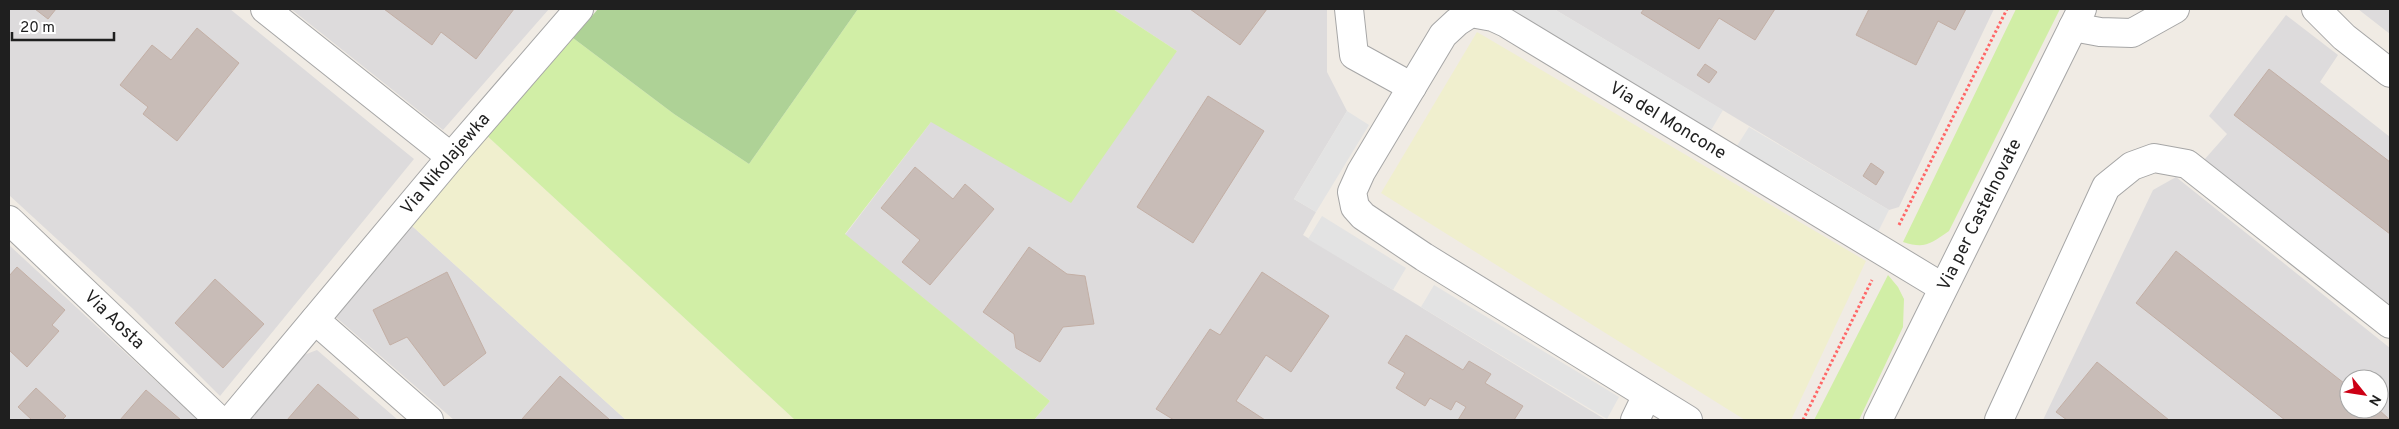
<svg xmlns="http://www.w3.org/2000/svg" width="2399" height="429" font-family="Overpass,sans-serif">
<rect width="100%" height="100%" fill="#f0ebe4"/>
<path fill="#dddbdc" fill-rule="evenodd" d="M9,9h221l184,150 -194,237 -88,-88 -123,-113z
M291,9h258l-106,121z
M1113,9h214v63l20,39 -53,88 22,13 -13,23 303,185h-572l16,-19 -205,-166 86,-113 246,-71z
M1554,9h440l-95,198 -10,3z
M2358,9h32v25z
M2286,15l52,40 -18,27 70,55v168l-186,-145 23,-26 -18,-18z
M2176,177l214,171v72h-347l110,-230zM2349,379h30v30h-30z
M411,225l215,195h-172l-124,-108z
M9,245l189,175h-189z
M317,350l81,70h-152l50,-62z"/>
<path fill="#f0efce" d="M1477,32l389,229 -75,159h-46l-364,-227z
M484,133l311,287h-169l-215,-195z"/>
<path fill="#d1eea6" d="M858,9h255l64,42 -106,152 -140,-81 -86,112 205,167 -16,19h-239l-311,-287 89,-95 101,76 75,50z
M2016,9h44l-111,222c-19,13 -24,18 -46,11z
M1888,275l10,12 6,12 -1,28 -44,93h-45z"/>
<path fill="#aed296" d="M598,9h260l-109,155 -75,-50 -101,-76z"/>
<path fill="#e3e3e3" d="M1506,9h48l169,101 -13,22z
M1347,111l22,14 -53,87 -22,-13z
M1749,127l140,83 -12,24 -142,-85z
M1322,216l84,52 -13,22 -85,-51z
M1434,285l185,112 -12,22 -186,-112z"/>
<path fill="#c8bcb7" stroke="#c3afa5" d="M35,9h21l-8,10z
M384,9h130l-38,50 -35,-27 -9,13z
M1190,9h77l-27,36z
M1644,9h131l-20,31 -36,-22 -20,31 -58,-36z
M1869,9h97l-11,21 -17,-9 -22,44 -60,-30z
M197,28l42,35 -62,78 -34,-27 5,-7 -28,-22 32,-40 19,15z
M1705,64l12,8 -8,11 -12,-8z
M2269,69l121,93v72l-156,-119z
M1208,96l56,35 -71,112 -56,-36z
M1871,163l13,9 -8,13 -13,-9z
M915,167l38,32 12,-15 29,25 -64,76 -28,-23 18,-22 -39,-32z
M1029,247l38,27 18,2 9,48 -31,3 -23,35 -24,-14 -2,-14 -31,-22z
M2176,251l173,136v22h29l12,11h-105l-149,-117z
M17,267l48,43 -13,15 7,6 -32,36 -18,-17v-74z
M447,272l39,81 -42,33 -37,-49 -17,8 -17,-35z
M1262,272l67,44 -38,56 -25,-17 -30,46 29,19h-91l-18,-11 54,-80 10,6z
M215,279l49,45 -41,44 -48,-45z
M1406,335l57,35 6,-9 22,13 -6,9 38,23 -9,14h-56l8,-13 -10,-6 -5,9 -21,-12 -5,8 -29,-18 9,-15 -17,-10z
M2097,362l72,58h-102l-11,-8z
M560,376l50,44 -88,-1z
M318,384l42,36h-73z
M36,388l30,28 -4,4h-30l-14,-13z
M146,390l35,30h-61z"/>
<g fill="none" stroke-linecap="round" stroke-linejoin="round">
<defs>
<g id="minor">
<path d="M265,9l186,148"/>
<path d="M1349,9l5,46 58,32"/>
<path d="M2316,9l28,28 46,36"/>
<path d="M2073,27l27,5 32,1 43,-24"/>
<path id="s1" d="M9,220l210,200"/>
<path d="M315,320l114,100"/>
<path id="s2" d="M231,420l220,-263 128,-148"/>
<path d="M1635,420l12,-25"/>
<path id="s3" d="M1688,420l-264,-163 -61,-41 -8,-9 -3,-15 9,-20 82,-137 14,-13 14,-9 22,4 13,6 436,264"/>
<path id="s4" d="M1878,420l204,-411"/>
<path d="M1999,420l107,-233 26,-21 22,-8 33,6 203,160"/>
</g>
</defs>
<use href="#minor" stroke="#a6a6a6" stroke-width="30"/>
<path stroke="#f66" stroke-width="3" stroke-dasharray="2.5 2.5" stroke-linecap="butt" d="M1899,225l108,-216
M1803,420l69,-140"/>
<use href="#minor" stroke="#fff" stroke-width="28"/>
</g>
<g text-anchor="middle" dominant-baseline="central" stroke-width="4" stroke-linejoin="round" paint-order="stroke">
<g font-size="18" fill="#1f1f1f" stroke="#fff">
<text stroke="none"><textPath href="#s3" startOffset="854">Via del Moncone</textPath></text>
<text stroke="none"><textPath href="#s2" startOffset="334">Via Nikolajewka</textPath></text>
<text stroke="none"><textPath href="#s4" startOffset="229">Via per Castelnovate</textPath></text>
<text stroke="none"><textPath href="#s1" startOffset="145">Via Aosta</textPath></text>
</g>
</g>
<rect width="2399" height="429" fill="none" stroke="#1f1f1f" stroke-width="20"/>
<g transform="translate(2364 394) rotate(120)"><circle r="24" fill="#ffffff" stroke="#a5a5a5"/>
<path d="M0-4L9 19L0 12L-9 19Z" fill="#cd0015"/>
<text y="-8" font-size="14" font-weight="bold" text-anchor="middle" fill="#1f1f1f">N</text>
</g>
<path d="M12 32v8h102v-8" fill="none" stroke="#1f1f1f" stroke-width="2.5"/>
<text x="20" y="32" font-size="15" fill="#1f1f1f" stroke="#ffffff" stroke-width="4" paint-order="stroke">20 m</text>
</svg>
